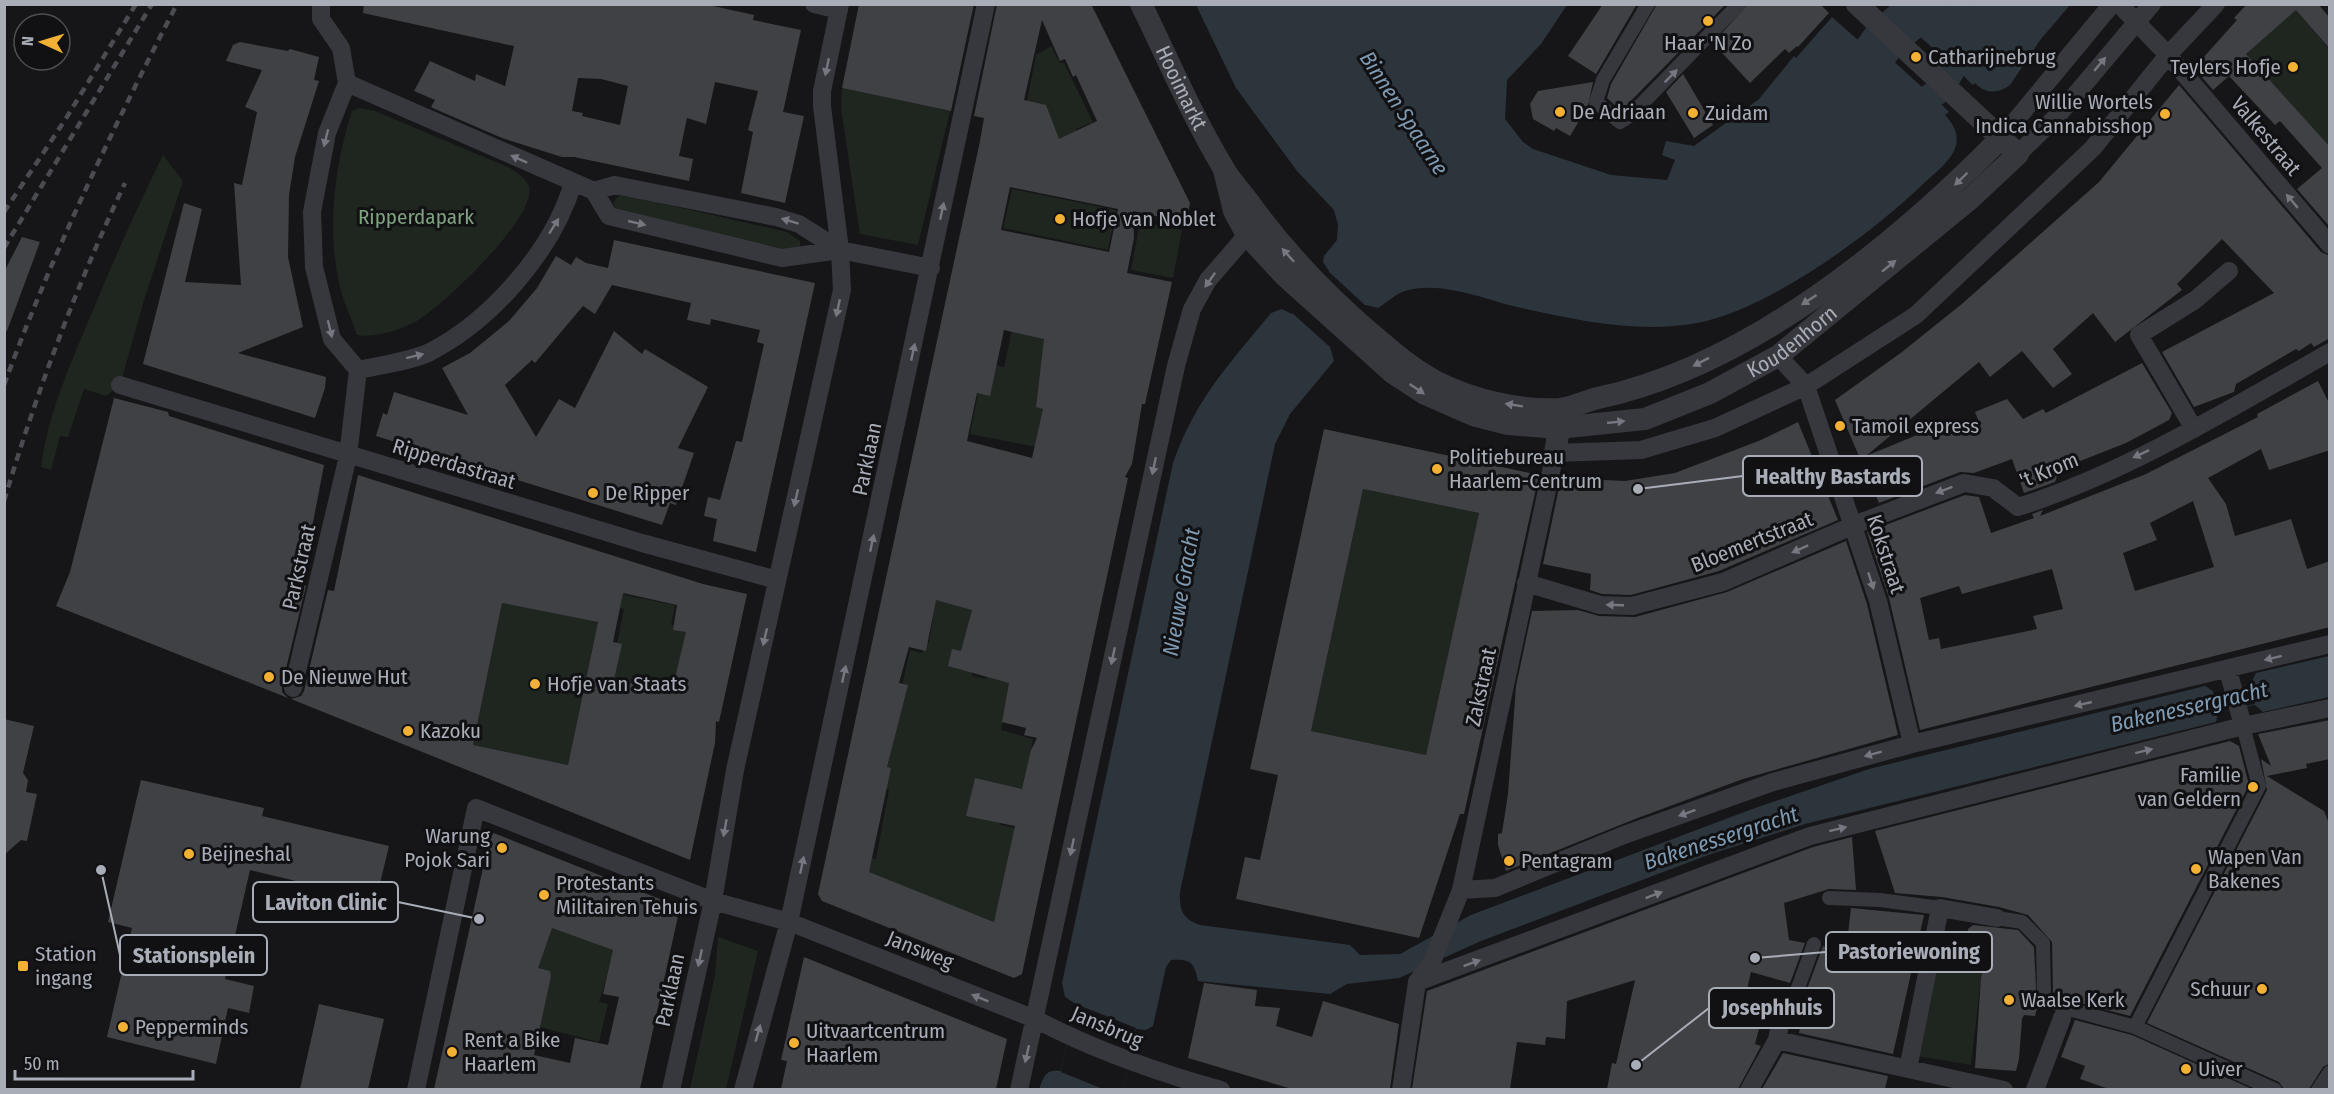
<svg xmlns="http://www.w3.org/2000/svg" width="2334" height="1094" font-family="'Fira Sans Condensed',sans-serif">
<rect width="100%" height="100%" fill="#161618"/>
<path fill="#1e261f" d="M2296,9l33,40v98l-84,-94z
M1051,46l9,17h4l29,59 -17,7 9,23 -65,-15 16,-82z
M842,88l108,23 -32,134 -58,-11 -19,-126z
M359,108l16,3 135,57c7,5 16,10 19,19 9,29 -89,122 -114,135 -16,8 -40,16 -58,13 -5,-15 -12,-29 -16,-44 -15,-57 -7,-125 11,-180z
M163,155l20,26 -39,119 -24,85 -14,11 -22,-7 -16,48 -8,-1 -9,34 -10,-3c7,-53 29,-103 50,-152 22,-54 46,-107 72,-160z
M1012,189l104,21 -8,40 -105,-22z
M620,194l167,38 13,9v9l-6,1 -177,-40 -4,-8z
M1140,222l42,8 -9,48 -42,-8z
M1014,321l96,12 -74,114 -66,-13 14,-71 20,4z
M1363,489l116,24 -53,242 -115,-24z
M625,587l-1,8 51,10 -4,20 20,4 -12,63 -69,-14 14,-69 -24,-6z
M925,592l52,3 -5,81 14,3 5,-23 23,12 -13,62 32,9 -9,50 -39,-6 18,20 -3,22 17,3 -16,96 -137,-50 3,-17 9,2 13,-69 -17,-3 19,-52 19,-85 12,3 2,-10h5l4,-26 -13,-2z
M502,603l96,19 -30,143 -95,-20z
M556,909l62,33 -19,60 9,2 -9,38 -80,-20z
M718,937l40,14 -32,138h-36l25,-114z
M1937,950l25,2v7l21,2 -12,104 -54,-9z"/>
<path fill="#2c353c" d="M1892,4l178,1 -29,34 -31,46c-11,9 -25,9 -35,-2l-2,2 -84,-76z
M1196,5h371l-26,39 -34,36 -2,39 18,23 10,7 78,26 56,5 8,-20 -13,-5 4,-14 28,5 65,-47 35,-43 2,2 36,-41 27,24 6,-6 77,70 7,7 -4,3c29,31 -2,50 -25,72 -53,50 -151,122 -223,136 -60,11 -122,-3 -180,-16 -33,-8 -77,-27 -112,-16 -9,3 -18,11 -27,17l-12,-3 -36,42 4,14 -44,53 -15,30 -95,448c-1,19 3,27 20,33l150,20 10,10 40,-1 71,-39 284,-107 114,-39 336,-83 8,5 38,-8 5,-10 73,-17v41l-66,15 -8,-7 -37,8 -2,9 -411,102 -97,31 -227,86 -82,37 -52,6 -17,10 -132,-13c-4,-19 -7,-22 -27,-21l-5,7 -13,59 -7,4 -10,-1 -13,60 -84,1c4,-13 7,-22 22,-19l15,-67 -11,-7 -3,-14 111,-520c22,-63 56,-99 98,-150l11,-4 10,5 37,-43 -6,-9 1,-6 13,-16 1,-15 -4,-15 -37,-39 -61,-83z"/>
<path fill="#161618" d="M1889,9l77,69 -1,3 -78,-70z
M1866,33h1l78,70 -3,2 -77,-70z
M1328,271l38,35 -36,41 -39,-35z
M2251,683l4,21 -37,9 -5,-22z
M1076,1004l60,24 -13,61h-20l-42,-17z"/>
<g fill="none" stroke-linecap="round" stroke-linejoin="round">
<path stroke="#2c353c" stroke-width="26" d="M1905,114l35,-24 53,-86"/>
<path stroke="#2c353c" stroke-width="44" d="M1844,96l41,-57 41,-35"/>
</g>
<path fill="#404145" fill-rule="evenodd" d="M364,4h340l50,11 -1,5 48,10 -18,82 21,4 -19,87 -44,-10 12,-61 -5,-2 10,-39 -43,-9 -9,42 -19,-6 -8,38 14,3 -4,22 -115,-24h-12l-60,-19 -67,-29 -4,-2 4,-7 -21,-9 16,-30 45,20 1,-7 29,12 9,-40 -151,-33zM578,78l23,1 27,7 -8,39 -38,-9 1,-3 -11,-2z
M859,4h115l-23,107 -109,-23z
M997,4h94l99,199 -4,20 -53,-12 1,27 -7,35 45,9 -27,122h-3l-10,60 -7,13 3,1 -106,496 -8,4 -192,-77 -4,-7 162,-753 4,-23 -10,-2zM1042,20l18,41 5,-2 8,18 3,-2 21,46 -38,18 -13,-34 -22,-5zM1010,187l108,22 -9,43 -108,-22zM1004,330l40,9 -8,68 7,2 -11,49 -65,-17 10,-48 13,3zM936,600l36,10 -11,41 -9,-2 -4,17 61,17 -7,39 24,6 -2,7 13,3 -6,12 -9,39 -47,-11 -9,38 49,10 -21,96 -125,-50 22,-104 -4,-1 21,-82 -9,-2 10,-36 17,4z
M1603,4h34l-41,70 -28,-18z
M1657,4h69l-105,107 -14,-13 4,-14z
M1748,4h72l9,9 -31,34 -1,-1 -8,7 -4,-4 -35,34 -37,-40z
M2247,4h71l12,14v31l-34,-39 -50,44 84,93v80l-33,-38 25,-21 -42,-47 -5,4 -46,-49 -16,14 -19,-22 43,-48 -3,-2z
M240,42l48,9 2,-2 29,8 -5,23 5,1 -24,76 -6,38 -1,62 15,70 -65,26 88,24 -1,11 -10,30 -172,-54 41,-161 18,6 -17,73 56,3 -7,-102 8,2 15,-73 -12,-5 17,-37 -36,-9 7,-16z
M1683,74l30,51 -19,13 -28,-46z
M1593,82l-5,24 -18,30 -14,-8 -2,3 -21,-12 -3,-15 8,-13z
M2179,85l142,167 9,4v82l-16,9 -3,-4 -12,8 -3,-2 -60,35 -2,8 -40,15 -32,-55 112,-59 -52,-54 -45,45 5,6 -67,52 -22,-29 -40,36 19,25 -19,14 -31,-37 -32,26 -11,-15 -113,94 73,-30 4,9 36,-13 -4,-10 32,-13 16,20 20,-10 3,4 96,-50 30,50 -3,7 -43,23 -66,26 -5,13 -31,11 -12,-34 -38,14 -14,-1 -81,31 -44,-103 67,-48 61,-49 136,-121z
M22,237l18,5 -33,89h-3v-59z
M614,240l201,43 -59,269 -43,-11 4,-22 -13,-3 4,-19 12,3 16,-59 6,1 22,-98 -7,-2 3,-12 -49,-11 -1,6 -23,-5 4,-17 -79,-18 -17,29 -12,-8 -48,57 -3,-3 -27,25 31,52 23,-38 16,9 39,-77 28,23 3,-5 63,38 -30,61 16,5 -18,52 -6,-2 -8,22 -286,-89 7,-23 4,2 7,-23 74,23 -26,-47 28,-15 39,-32 28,-33 19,-32 15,9 5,-8 10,6 22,5z
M2318,381l12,24v45l-61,20 -8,-21 -53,29 18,26 9,32 56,-17 16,50 23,-8v66l-410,103 -31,-132 -22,-66 98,-37 14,2 12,36 43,-15 -2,-4 11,-4 -3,6 106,-42 112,-57 -1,-3zM2193,501l21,66 -79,24 -12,-38 34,-13 -7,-17zM2052,569l11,40 -30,7 4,13 -96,20 -2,-11 -10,2 -9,-42 39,-12 3,8z
M114,398l54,14 1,4 155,49 -23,120 5,1 -24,99v7l6,6 -232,-92 14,-34z
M1798,422l40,98 -119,51 -88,24 -29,-1 -12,-4 1,-16 -48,-10 18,-86 64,3 50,-8 86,-33z
M1324,429l215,46 -75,339h-4l-41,124 -183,-39 9,-42 15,3 18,-85 -28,-6zM1363,489l116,24 -53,242 -115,-24z
M358,475l345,109 44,10 -28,128 -3,-1 -1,22 -25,117 -399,-161 10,-3 3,-5 24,-101 6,1zM623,593l54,12 -4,25 13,2 -12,50 -6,-2 -2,10 -52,-10 8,-36 -9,-2zM502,603l96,19 -30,143 -95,-20z
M1846,541l21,63 31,131 -155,44 -108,40 -129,52 -8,-26v-11l4,-1 6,-39 8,-108 16,-75 46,-1 21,6 36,1 92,-25z
M4,719l30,7 -11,47 5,7 -2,12 11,2 -10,47 -6,-1 -17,15z
M2330,720v39l-24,5 1,4 -40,8 57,35 6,15v237l-7,4 -14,22h-25l-5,-7 -132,-59 120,-233 -6,-31 10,7 -13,-32z
M2230,741l9,5 10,39 -119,231 -62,-16 -15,-8 -1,-50 -24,-27 -29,-8 -57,-10 -47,-4 -20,-62z
M141,780l123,28 -2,8 127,30 -13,54 -126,-30 -25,109 29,7 -5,27 -21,-5 -12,56 -109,-27 25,-109 -24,-6z
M491,832l189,75 -40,182h-206zM552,928l61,22 -10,44 16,3 -11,48 -33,-7 -5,25 -36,-8 17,-79 -1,-5 -12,-3z
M1852,837l4,53 -27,-1 -45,14 5,37 16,3 -15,40 -39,-11 -11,48 20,5 -5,19 6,2 -23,43h-131l5,-26 4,1 19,-84 -68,21 -2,38 -19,-2 -1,8 -28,-3 -7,47h-98l15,-98 386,-144z
M1851,908l73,7 -31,139 -94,-21 8,-44 16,-43 23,5z
M1973,925l45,5 16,17 3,61 -2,8 -11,-1 -2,4 -3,40 -3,12 -41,-3 6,-90 8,-40 -24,18 3,-27z
M804,957l203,82 -11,50h-215l6,-28 -6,-1z
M1204,983l53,7 -2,16 25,2 -4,18 36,11 11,-36 76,23 -9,65h-98l-104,-31z
M319,1004l65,15 -16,70h-68z
M2075,1020l57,15 120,54h-143l-29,-10 5,-13 -24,-9z
M1783,1053l105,23 -3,13h-123z"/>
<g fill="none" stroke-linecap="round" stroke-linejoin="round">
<path stroke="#37383d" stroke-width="14" d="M1648,4l-45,76 -7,22 24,20 11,-7 108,-111
M1829,898l51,2 60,8
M1997,918l25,4 21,21 1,54 21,11 70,19 140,63
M1785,998l9,1 20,-55
M2135,1027l124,-241 -16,-60
M2318,1090l12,-18"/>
<path stroke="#37383d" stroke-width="18" d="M321,4v15l20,29 6,35
M814,4l25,6
M2119,4l49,51 162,190
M347,83l247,108 15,25 173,42 58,-8 91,18
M2002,137l110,-133
M2018,154l41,-40 93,-110
M594,191l21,-6 161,32 23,7 41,26
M1778,356l28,30 72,215 34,143
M358,370c22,-5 51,-8 72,-18 62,-32 123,-102 143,-169
M120,385l522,158 135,37
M2194,429l-55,-94 56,-35 34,-29
M1526,583l74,22 32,1 91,-24 131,-57 110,-42 29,5 25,19c108,-34 213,-99 312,-155
M2228,670l15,56
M293,688l55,-232 10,-86 -26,-31 -18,-72 -2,-55 15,-79 20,-50
M1461,890l34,-2 129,-53 149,-53 139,-38 418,-100
M1417,982l393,-146 433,-110 87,-18
M1777,1040l227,50
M1908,1069l32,-161 57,10
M416,1090l60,-282 237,93 76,21 246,97c59,31 121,53 186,71
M671,1090l42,-189 22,-131 107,-480 -2,-40 -18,-144v-15l18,-87
M743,1090l46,-168 197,-918
M1019,1090l157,-724 16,-57 16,-29 39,-45
M1401,1090l16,-108 15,-20 29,-72 94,-437 86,-3 74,-22 91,-42 110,-71 177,-167 75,-93 48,-51
M1749,1090l28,-50 8,-42
M2035,1090l27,-72"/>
<g stroke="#37383d" stroke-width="22">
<path id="s1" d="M1141,4c27,55 51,112 83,165 6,11 16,21 24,32 35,49 74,90 120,130 22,18 43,38 69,51 36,18 82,29 122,27 13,-1 26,-8 39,-11 151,-32 298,-153 404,-261"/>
<path id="s2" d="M1224,170l10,41 13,24 37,40 109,98 32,21 48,21 35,9 50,4 87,-9 65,-26 68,-37 192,-157 48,-45 -161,-150"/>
<path d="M1555,453l6,-37"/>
</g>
<path stroke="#4a4c52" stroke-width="4.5" stroke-dasharray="8 6" stroke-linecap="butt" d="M4,212l61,-92 71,-116
M4,248l148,-244
M4,385c48,-131 109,-257 173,-381
M4,501c33,-110 72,-214 121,-318"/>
</g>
<defs><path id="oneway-solid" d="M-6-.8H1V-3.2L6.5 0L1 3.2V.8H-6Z" transform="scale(1.5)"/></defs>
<g fill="#757881">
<use href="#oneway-solid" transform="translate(2100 64) rotate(-50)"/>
<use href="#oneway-solid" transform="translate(827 67) rotate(102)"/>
<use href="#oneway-solid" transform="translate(1671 76) rotate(-45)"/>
<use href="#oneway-solid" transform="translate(326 138) rotate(104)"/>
<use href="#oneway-solid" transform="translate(519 159) rotate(-156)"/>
<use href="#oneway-solid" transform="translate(1961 179) rotate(136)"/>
<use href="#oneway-solid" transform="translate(2292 201) rotate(-130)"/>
<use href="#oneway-solid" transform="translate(942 211) rotate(-78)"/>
<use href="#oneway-solid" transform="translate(790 221) rotate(-163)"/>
<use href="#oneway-solid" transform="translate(637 223) rotate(13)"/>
<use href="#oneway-solid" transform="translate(554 226) rotate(-58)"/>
<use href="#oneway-solid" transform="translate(1288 255) rotate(-132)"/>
<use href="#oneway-solid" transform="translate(1889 266) rotate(-39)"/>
<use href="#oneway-solid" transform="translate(1210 280) rotate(125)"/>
<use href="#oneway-solid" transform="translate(1809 300) rotate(147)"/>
<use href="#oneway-solid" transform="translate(838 308) rotate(102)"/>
<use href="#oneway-solid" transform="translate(330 329) rotate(76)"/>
<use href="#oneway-solid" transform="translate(913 352) rotate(-78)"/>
<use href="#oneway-solid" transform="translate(415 356) rotate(-14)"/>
<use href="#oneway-solid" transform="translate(1701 362) rotate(153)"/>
<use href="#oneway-solid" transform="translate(1417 389) rotate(34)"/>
<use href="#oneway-solid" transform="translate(1514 405) rotate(-171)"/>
<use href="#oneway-solid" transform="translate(1616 422) rotate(-6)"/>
<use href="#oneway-solid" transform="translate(2141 454) rotate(155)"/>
<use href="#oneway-solid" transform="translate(1154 466) rotate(102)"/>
<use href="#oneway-solid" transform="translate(1944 490) rotate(159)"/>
<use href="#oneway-solid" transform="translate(796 498) rotate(103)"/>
<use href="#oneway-solid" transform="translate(872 543) rotate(-78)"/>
<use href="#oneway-solid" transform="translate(1800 549) rotate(156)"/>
<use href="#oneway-solid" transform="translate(1871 581) rotate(72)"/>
<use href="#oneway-solid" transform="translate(1615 605) rotate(-178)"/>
<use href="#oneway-solid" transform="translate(765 637) rotate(103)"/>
<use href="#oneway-solid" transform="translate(1113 656) rotate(102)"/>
<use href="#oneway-solid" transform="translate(2273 658) rotate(166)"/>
<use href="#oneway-solid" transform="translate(844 674) rotate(-78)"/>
<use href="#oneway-solid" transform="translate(2083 704) rotate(167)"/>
<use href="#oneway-solid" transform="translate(2144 751) rotate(-14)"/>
<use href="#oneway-solid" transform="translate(1873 754) rotate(165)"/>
<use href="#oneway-solid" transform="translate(1687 813) rotate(160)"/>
<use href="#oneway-solid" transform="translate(725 828) rotate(100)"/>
<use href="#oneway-solid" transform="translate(1838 829) rotate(-14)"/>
<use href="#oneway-solid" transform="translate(1072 847) rotate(102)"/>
<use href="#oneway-solid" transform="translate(802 865) rotate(-78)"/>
<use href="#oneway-solid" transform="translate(1654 895) rotate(-21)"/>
<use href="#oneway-solid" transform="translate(700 958) rotate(102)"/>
<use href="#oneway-solid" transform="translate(1472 963) rotate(-20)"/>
<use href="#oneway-solid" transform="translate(980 998) rotate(-158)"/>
<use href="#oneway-solid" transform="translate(758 1033) rotate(-74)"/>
<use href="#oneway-solid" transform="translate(1027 1054) rotate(103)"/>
</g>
<g fill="#f2b134" stroke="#111113" stroke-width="2">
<circle cx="1708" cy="21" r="6"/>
<circle cx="1916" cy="57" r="6"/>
<circle cx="2293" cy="67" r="6"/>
<circle cx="1560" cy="112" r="6"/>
<circle cx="1693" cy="113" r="6"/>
<circle cx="2165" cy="114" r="6"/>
<circle cx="1060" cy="219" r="6"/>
<circle cx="1840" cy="426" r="6"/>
<circle cx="1437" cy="469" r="6"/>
<circle cx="593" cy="493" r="6"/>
<circle cx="269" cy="677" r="6"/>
<circle cx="535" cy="684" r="6"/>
<circle cx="408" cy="731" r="6"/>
<circle cx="2253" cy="787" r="6"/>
<circle cx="502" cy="848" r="6"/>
<circle cx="189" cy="854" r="6"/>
<circle cx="1509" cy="861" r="6"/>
<circle cx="2196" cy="869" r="6"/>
<circle cx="544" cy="895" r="6"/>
<rect x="17" y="960" width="12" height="12" rx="3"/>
<circle cx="2262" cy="989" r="6"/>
<circle cx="2009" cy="1000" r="6"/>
<circle cx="123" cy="1027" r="6"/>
<circle cx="794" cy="1043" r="6"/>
<circle cx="452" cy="1052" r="6"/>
<circle cx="2186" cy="1069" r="6"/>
</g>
<g text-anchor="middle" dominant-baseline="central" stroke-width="6" stroke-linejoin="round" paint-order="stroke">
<g font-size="21" fill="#a8adb8" stroke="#111113" text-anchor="start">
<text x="1708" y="43" text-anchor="middle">Haar 'N Zo</text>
<text x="1928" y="57">Catharijnebrug</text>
<text x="2281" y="67" text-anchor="end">Teylers Hofje</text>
<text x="2153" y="102" text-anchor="end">Willie Wortels<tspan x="2153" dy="24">Indica Cannabisshop</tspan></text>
<text x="1572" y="112">De Adriaan</text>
<text x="1705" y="113">Zuidam</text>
<text x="1072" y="219">Hofje van Noblet</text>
<text x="1852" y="426">Tamoil express</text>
<text x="1449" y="457">Politiebureau<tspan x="1449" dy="24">Haarlem-Centrum</tspan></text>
<text x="605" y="493">De Ripper</text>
<text x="281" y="677">De Nieuwe Hut</text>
<text x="547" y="684">Hofje van Staats</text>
<text x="420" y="731">Kazoku</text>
<text x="2241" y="775" text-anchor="end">Familie<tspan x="2241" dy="24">van Geldern</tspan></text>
<text x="490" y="836" text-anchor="end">Warung<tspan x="490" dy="24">Pojok Sari</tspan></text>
<text x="201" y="854">Beijneshal</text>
<text x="2208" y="857">Wapen Van<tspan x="2208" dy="24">Bakenes</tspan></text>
<text x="1521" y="861">Pentagram</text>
<text x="556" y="883">Protestants<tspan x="556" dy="24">Militairen Tehuis</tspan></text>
<text x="35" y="954">Station<tspan x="35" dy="24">ingang</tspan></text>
<text x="2250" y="989" text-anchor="end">Schuur</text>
<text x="2021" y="1000">Waalse Kerk</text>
<text x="135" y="1027">Pepperminds</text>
<text x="806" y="1031">Uitvaartcentrum<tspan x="806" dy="24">Haarlem</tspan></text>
<text x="464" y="1040">Rent a Bike<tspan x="464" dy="24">Haarlem</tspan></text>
<text x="2198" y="1069">Uiver</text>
</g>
<g font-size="21" fill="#a8adb8" stroke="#111113">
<text stroke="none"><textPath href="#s1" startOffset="93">Hooimarkt</textPath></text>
<text transform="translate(2266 136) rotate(50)">Valkestraat</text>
<text stroke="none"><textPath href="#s2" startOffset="702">Koudenhorn</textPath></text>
<text transform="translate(867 459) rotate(-78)">Parklaan</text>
<text transform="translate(454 464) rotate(17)">Ripperdastraat</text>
<text transform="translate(2049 470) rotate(-22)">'t Krom</text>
<text transform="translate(1752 542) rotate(-22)">Bloemertstraat</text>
<text transform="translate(1886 554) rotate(72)">Kokstraat</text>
<text transform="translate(299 567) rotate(-77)">Parkstraat</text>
<text transform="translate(1481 687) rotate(-78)">Zakstraat</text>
<text transform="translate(920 950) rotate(22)">Jansweg</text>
<text transform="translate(670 990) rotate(-78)">Parklaan</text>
<text transform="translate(1107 1027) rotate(23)">Jansbrug</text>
</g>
<g font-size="21" fill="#7fa381" stroke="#111113">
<text x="416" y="217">Ripperdapark</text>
</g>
<g font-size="22" font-style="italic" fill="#7f9bb3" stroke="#111113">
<text transform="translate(1404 113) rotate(57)">Binnen Spaarne</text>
<text transform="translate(1181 592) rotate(-80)">Nieuwe Gracht</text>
<text transform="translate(2189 707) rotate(-13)">Bakenessergracht</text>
<text transform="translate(1721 838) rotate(-18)">Bakenessergracht</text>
</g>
</g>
<path fill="none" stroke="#a8adb8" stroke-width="2" d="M1638 489L1743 476M479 919L398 902M1755 958L1826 952M101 870L120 955M1636 1065L1709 1008"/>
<g fill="#a8adb8" stroke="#111113" stroke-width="2">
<circle cx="1638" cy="489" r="6"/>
<circle cx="479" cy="919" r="6"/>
<circle cx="1755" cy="958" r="6"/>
<circle cx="101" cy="870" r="6"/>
<circle cx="1636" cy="1065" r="6"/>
</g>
<g fill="#111113" stroke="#a8adb8" stroke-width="2">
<rect x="1743" y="456" width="179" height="40" rx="6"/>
<rect x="253" y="882" width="145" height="40" rx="6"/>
<rect x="1826" y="932" width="166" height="40" rx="6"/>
<rect x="120" y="935" width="147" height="40" rx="6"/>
<rect x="1709" y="988" width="125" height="40" rx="6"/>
</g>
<g font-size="22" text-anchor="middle" font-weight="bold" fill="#a8adb8">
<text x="1833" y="484">Healthy Bastards</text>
<text x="326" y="910">Laviton Clinic</text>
<text x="1909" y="959">Pastoriewoning</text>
<text x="194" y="963">Stationsplein</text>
<text x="1772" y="1015">Josephhuis</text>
</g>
<rect width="2334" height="1094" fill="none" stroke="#a8adb8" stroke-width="12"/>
<g transform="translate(42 42) rotate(274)"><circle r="28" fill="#111113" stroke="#4d4f55" stroke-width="1.5"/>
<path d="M0-4.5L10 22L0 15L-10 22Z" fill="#f2b134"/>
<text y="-9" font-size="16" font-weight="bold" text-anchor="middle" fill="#a8adb8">N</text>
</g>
<path d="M15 1070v9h178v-9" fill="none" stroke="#a8adb8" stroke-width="3"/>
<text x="24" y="1070" font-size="18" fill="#a8adb8" stroke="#111113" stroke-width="4.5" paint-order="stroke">50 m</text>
</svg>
